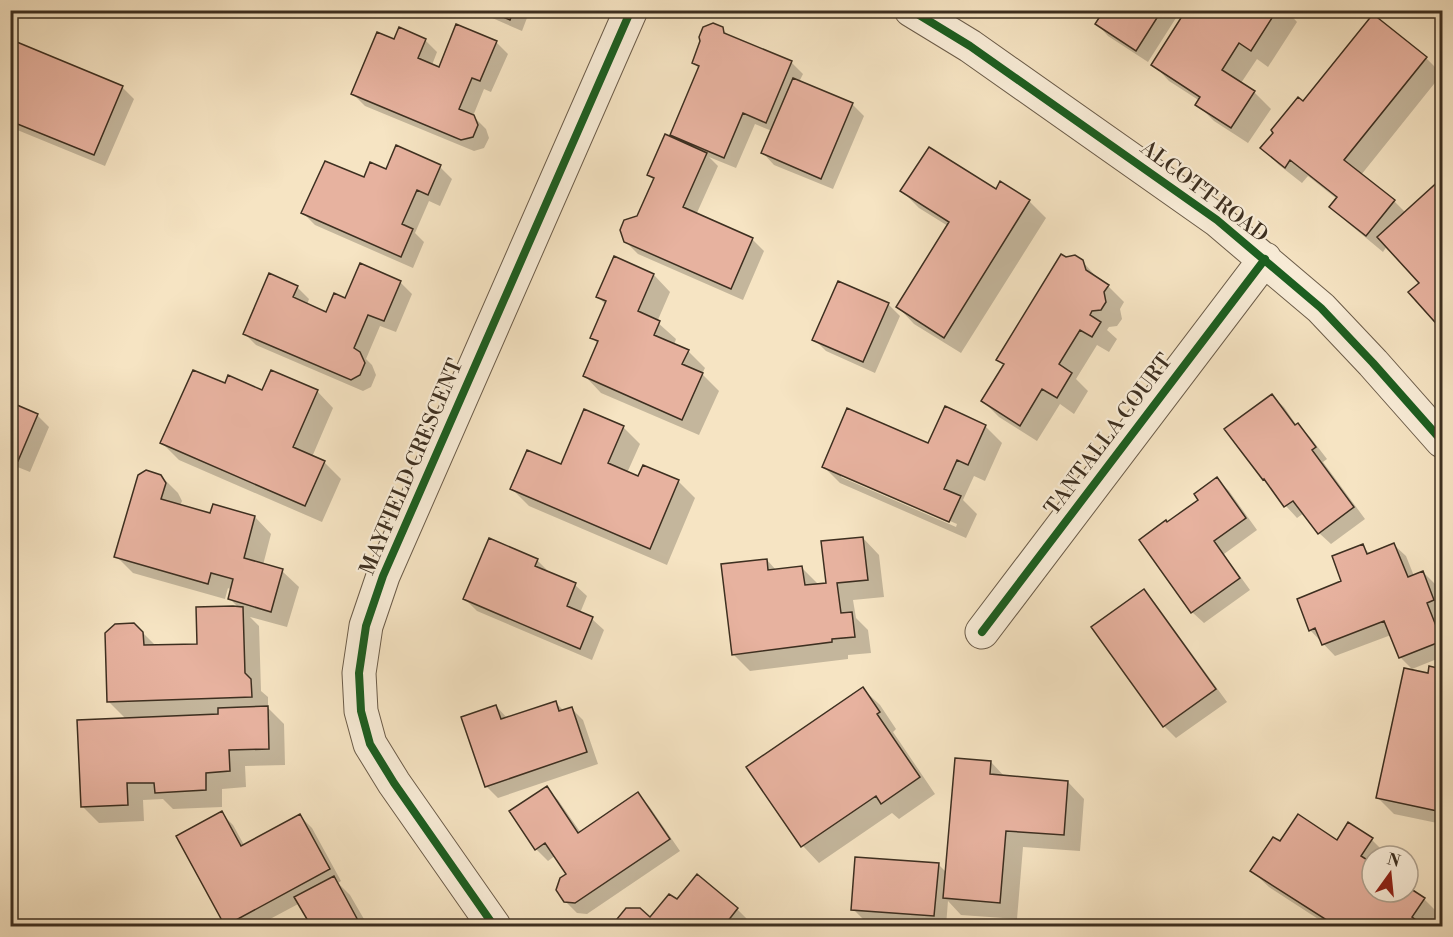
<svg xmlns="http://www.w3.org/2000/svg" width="1453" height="937" font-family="'Libre Bodoni',serif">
<rect width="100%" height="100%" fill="#f6e4c3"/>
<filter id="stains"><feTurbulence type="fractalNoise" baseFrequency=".00333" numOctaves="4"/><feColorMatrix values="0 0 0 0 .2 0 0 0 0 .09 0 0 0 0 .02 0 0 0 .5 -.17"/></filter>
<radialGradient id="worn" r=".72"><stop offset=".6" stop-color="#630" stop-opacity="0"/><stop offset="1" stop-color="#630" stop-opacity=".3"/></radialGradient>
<path fill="#0003" fill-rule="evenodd" d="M474,10h56l-8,21z
M1105,10h76l-33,52 -40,-26 -11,-12z
M1188,10h98l11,12 -29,45 -11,-8 -16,24 13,9 17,17 -23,34 -34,-22 -17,-17 3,-3 -31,-20 -16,-17z
M722,29l9,9 60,24 12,12 -4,8 53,22 12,12 -31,73 -59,-24 -11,-12 9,-22 -17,-7 -19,44 -27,-11 9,9 -22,49 56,24 12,12 -21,49 -105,-46 -12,-12 12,-24 16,-38 -5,-5 22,-37 28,-70 -5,-5z
M425,40l12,12 -5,13 8,4 56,-27 12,12 -17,38 -7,-3 -11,27 13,13 3,9 -5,10 -10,3 -109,-45 -12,-12 42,-53z
M10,49l112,38 12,12 -29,67 -95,-39z
M1426,58l16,16 -81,101 33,26 12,12 36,-33v148l-32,-36 11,-9 -34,-37 -4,6 -35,-29 -17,-17 6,-7 -29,-23 -6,7 -23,-18 -17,-17 41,-45z
M396,147l44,20 12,12 -12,27 -11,-5 -14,32 9,9 -11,26 -98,-43 -12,-12 62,-34 21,-8z
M902,191h94l33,10 17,17 -85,135 -47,-29 -16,-17 50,-81 -29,-18z
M1082,261l18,20 8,5 16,16 -4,7 2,10 -5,7 -8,1 -2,3 10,9 -8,13 -12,-7 -21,34 12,12 -14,23 -14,-10 -23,37 -38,-24 -16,-16 21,-35 -6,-7z
M654,275l16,17 -13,30 19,17 -2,6 14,6 17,17 -3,6 17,17 -20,44 -98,-42 -16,-17 13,-32 -6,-7 14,-32 -8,-8z
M400,282l12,12 -16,38 -16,-6 -14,33 6,6 4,10 -5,12 -8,4 -107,-46 -12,-12 53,-46 12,12 -2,6 20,9 19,-14z
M888,304l12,12 -25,57 -49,-22 -12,-12z
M317,391l16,17 -21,49 12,5 17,17 -19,43 -143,-62 -17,-17 101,-51z
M1272,396l12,11 13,19 1,-1 12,12 17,22 -4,3 42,57 -34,25 -12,-11 -15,-20 -7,5 -11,-12 -60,-76z
M10,404l27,11 12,12 -19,45 -20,-8z
M985,426l17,17 -17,38 -11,-5 -11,24 14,14 -11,24 -126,-55 -17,-17 106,-21zM841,474l116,50 -1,3 -115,-50z
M623,427l17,17 -13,29 12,5 5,-11 35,15 16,16 -28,67 -138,-59 -17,-17 49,-23z
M161,476l17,17 4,8 -2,5 31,9 44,2 16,17 -8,31 19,6 17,16 -12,40 -37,-10 9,9 2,65 7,6v11l16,16 1,41 -40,1 1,21 -24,2v18l-49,2 -10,-10 -20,1 1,21 -45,2 -17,-17 44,-87 -17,-17 25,-78 22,22 43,-1 40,-37 -9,-9 2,-9 -4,-2 -3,11 -92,-26 -17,-17z
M1217,479l12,12 28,39 -33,24 26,36 -46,33 -12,-11 -24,-89 32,-23z
M863,538l16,17 5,42 -31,3 3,18 12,12 3,23 -23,2v4l-98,12 -17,-17 34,-94 9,10 26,-2 17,17 8,-1z
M1394,545l12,11 8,20 9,-4 12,12 7,21v8l-5,2 5,13v29l-30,12 -12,-12 -9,-22 -56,21 -25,-26 33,-48 19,-36 8,8z
M537,560l12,12 26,13 12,11 -7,17 12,6 12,11 -12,30 -115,-49 -12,-12z
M1143,591l12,12 72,99 -51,36 -12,-12 -71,-99z
M1430,668l12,2v154l-48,-10 -17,-17 52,-122z
M863,689l17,16 16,24 -3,3 42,62 -36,25 -7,-6 -73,50 -16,-17 -55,-79z
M555,702l9,9 7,-3 12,12 15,44 -100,34 -12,-12 10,-80 12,13z
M991,762l14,15 63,5 16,17 -4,52 -57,-4 -6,72 -56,-4 -13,-14 -2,25 -81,-5 -12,-12 85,-45 9,9z
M546,788l12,12 23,33 56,-39 12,12 31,45 -93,63 -10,-1 -12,-12 4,-26 -13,-20 -8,6 -12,-12z
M221,813l12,12 11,20 56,-29 12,12 29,53 -3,2 12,12 18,31h-56l-12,-23 -43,23h-30l-1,-1z
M1348,824l24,16 16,16h-16v36h36v-4l16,11 17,17 -7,10h-105l-60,-39 -17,-16 29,-28 56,-1z
M697,876l40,33 17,17h-136v-6l32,-1 27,-18z
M10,915l6,6 4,5h-10z"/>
<path fill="#e7b29f" stroke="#3d2f20" stroke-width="1.5" d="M487,10h27l-4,10z
M1104,10h58l-26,41 -41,-27z
M1186,10h91l-26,41 -12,-8 -17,27 33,21 -24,37 -36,-23 5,-8 -49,-32z
M1373,14l54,43 -83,103 51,40 -29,36 -37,-29 8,-10 -47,-37 -5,8 -25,-20 13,-15 -2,-3 27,-33 5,4z
M713,23l10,4 1,6 68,28 -26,62 -23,-10 -19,45 -54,-23 29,-69 -7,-3 8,-22 -1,-4 4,-10z
M456,24l41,17 -17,40 -8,-3 -13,31 15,6 4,10 -5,12 -12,3 -110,-46 26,-62 17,7 5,-12 27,12 -8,19 21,9z
M12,40l111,46 -29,69 -84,-34v-76z
M793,78l60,25 -32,76 -60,-26z
M665,134l42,19 -24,54 70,31 -22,51 -107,-47 -4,-12 4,-10 13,-4 17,-38 -7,-3z
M396,145l45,20 -13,30 -11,-5 -15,34 11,5 -12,28 -100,-44 24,-52 39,16 6,-15 16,7z
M929,147l67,42 4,-8 30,19 -86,138 -48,-31 53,-85 -49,-31z
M1442,178v152l-34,-38 11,-9 -42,-46z
M1061,254l5,3 9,-2 8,5 3,10 23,15 -5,7 2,10 -5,8 -9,1 -2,4 11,7 -9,15 -12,-7 -21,34 13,9 -15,25 -15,-9 -22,37 -39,-25 23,-37 -8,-4z
M614,256l40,18 -16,37 22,10 -6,14 35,15 -7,14 21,9 -21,47 -99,-44 15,-35 -8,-3 16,-37 -10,-4z
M360,263l41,18 -17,40 -16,-6 -14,33 6,4 5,11 -5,12 -9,5 -108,-46 26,-61 29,13 -5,11 33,15 8,-19 11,5z
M838,281l51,22 -26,59 -51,-22z
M193,370l32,13 3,-8 34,15 9,-20 47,20 -25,57 32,14 -20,45 -145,-63z
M1272,394l23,31 3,-2 18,24 -4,3 42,57 -36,27 -25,-33 -9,6 -20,-28 -1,1 -39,-51z
M10,402l28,12 -20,47 -8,-3z
M945,406l41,19 -18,40 -11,-5 -13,29 17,7 -12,26 -127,-55 25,-59 81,35z
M584,409l40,17 -16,37 30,13 5,-11 36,15 -29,69 -140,-60 17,-39 34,14z
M146,470l15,5 5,8 -5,16 49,14 3,-9 42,12 -11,42 39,11 -12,43 -43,-13 5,-20 -22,-6 -3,11 -94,-27 24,-82z
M1217,477l29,41 -32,23 26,37 -49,35 -52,-73 27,-20 1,2 31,-22 -4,-6z
M863,537l5,43 -31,3 4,30 11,-1 3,25 -23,2v3l-100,13 -11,-91 46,-5 1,11 34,-4 3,19 21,-2 -5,-42z
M489,538l49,21 -3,7 41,17 -9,23 26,11 -13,32 -117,-50z
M1394,543l14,34 15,-6 11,29 -7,3 15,38 -43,17 -15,-37 -62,24 -7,-17 -6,3 -12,-32 44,-18 -9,-25 31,-12 4,10z
M1144,589l72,100 -53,38 -72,-100z
M233,606l10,1 2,66 6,6 1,18 -145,5 -2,-69 10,-9 19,-1 9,9 1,13 53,-1 -1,-37z
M1429,666l13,3v143l-66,-14 28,-130 24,5z
M863,687l17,25 -3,2 43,63 -39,27 -5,-8 -75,51 -55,-80z
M556,701l3,10 13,-4 15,45 -102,35 -24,-70 35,-12 5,14z
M268,706l1,43 -40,1 1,21 -24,2v17l-51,3 -1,-10h-27l1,22 -47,2 -4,-87 141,-6v-6z
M955,758l36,3 -1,13 78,7 -4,54 -58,-4 -6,72 -57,-5z
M547,786l31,47 60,-41 32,47 -95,64 -11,-1 -8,-12 4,-12 6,-4 -21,-31 -10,7 -26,-39z
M222,811l19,35 59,-32 30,55 -105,57 -49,-90z
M1298,814l39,26 11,-18 25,16 -12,18 11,7v29h36v-5l17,11 -13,19 8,6 -3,3h-81l-86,-55 23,-34 7,4z
M855,857l84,6 -5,53 -83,-6z
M697,874l41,34 -14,18h-108l1,-7 9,-11h14l10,9 19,-23 8,5z
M334,876l27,50h-50l-17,-29z"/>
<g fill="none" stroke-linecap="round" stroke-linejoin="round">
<defs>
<path id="street" d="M911,10l59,36 247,174 104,88 52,55 69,78
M982,632l283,-373
M494,926l-100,-143 -24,-39 -9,-33 -2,-38 7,-47 17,-50 248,-566"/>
</defs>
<use href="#street" stroke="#6b5c49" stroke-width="35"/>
<use href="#street" stroke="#f9edd8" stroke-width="33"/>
<defs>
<path id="cycleway" d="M911,10l59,36 247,174 104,88 52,55 69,78
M982,632l283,-373
M494,926l-100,-143 -24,-39 -9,-33 -2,-38 7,-47 17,-50 248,-566"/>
</defs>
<use href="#cycleway" stroke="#f9edd8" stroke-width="11"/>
<use href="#cycleway" stroke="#1b5e20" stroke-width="8"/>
</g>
<g text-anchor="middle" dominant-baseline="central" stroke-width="4.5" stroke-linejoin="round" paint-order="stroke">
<g font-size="21" fill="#3d2f20" stroke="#f9edd8">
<text transform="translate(1204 192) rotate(37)">ALCOTT ROAD</text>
<text transform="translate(1109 435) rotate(-53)">TANTALLA COURT</text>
<text transform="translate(412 467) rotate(-67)">MAYFIELD CRESCENT</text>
</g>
</g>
<rect width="1453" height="937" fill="none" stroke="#f6e4c3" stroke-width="36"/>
<rect x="12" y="12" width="1429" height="913" fill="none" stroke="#3d2f20" stroke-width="3"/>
<rect x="18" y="18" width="1417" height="901" fill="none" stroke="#3d2f20" stroke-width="1.5"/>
<g transform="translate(1390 874) rotate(15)"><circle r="28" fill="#f9edd8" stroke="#aea18e" stroke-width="1.5"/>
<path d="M0-4.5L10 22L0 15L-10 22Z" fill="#8f2418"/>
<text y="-9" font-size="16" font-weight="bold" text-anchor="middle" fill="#3d2f20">N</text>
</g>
<rect width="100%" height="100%" filter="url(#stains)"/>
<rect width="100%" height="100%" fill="url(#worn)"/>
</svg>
